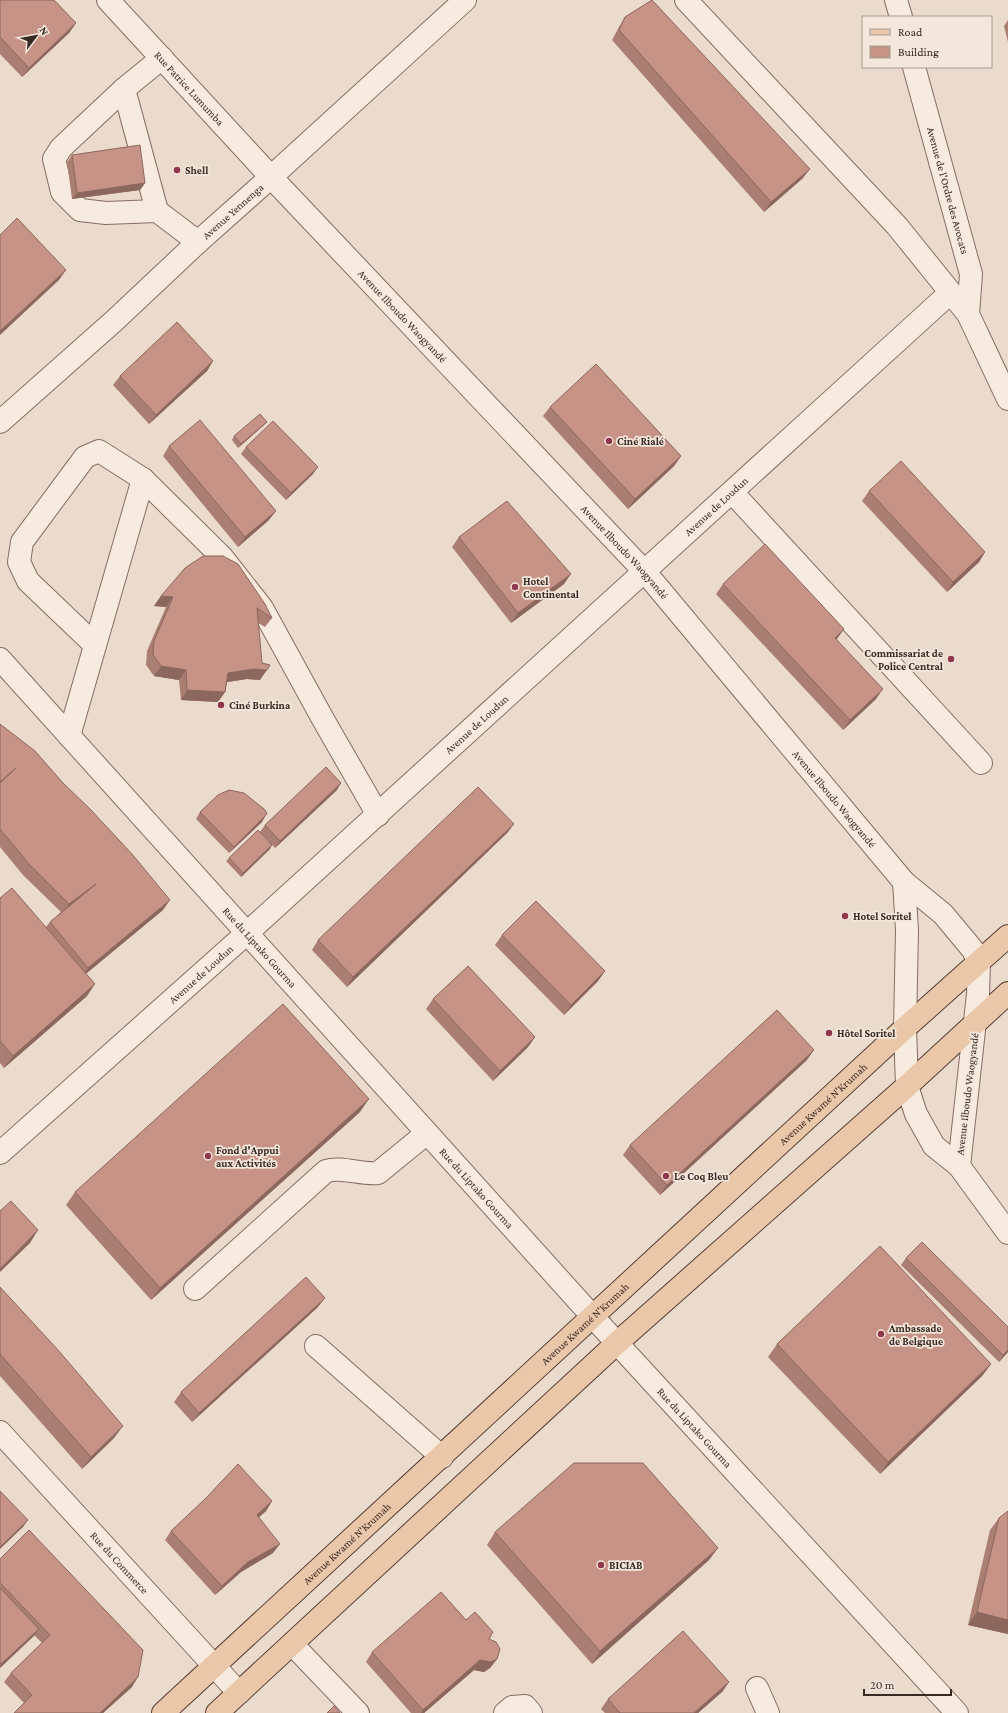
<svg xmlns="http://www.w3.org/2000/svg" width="1008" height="1713" font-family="'Crimson Pro',serif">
<rect width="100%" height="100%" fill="#ebdbcc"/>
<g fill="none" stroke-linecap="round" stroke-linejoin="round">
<defs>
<g id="minor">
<path id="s1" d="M108,0l163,177 374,395 259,310 39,32 30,36 6,13 -1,31 -19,172"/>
<path d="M686,0l211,226 71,88 40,85"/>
<path d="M896,0l5,17"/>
<path d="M162,58l-38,31 -63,59 -7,11 8,33 18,18 26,3 51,-2 41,31"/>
<path id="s2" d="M914,67l57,207 -3,40"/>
<path d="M124,89l33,122"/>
<path id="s3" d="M0,422l114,-101 84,-79 73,-65 194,-177"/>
<path d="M732,492l249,271"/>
<path d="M95,645l-67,-64 -9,-19 3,-20 63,-85 14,-6 44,28 79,78 40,51 62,113 54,94"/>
<path id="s4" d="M0,659l593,658 364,396"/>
<path d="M69,736l74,-257"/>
<path d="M904,882l3,48 -2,98 2,58 9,28 18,32 25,20 49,67"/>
<path id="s5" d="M0,1153l247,-220 703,-640"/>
<path d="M195,1289l131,-118c16,-5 35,4 52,2l49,-40"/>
<path d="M316,1346l126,111"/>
<path id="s6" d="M0,1432l239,261"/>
<path d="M292,1644l66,69"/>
<path d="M757,1688l11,25"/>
<path d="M505,1713l7,-6 13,-1 6,7"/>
</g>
<g id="major">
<path id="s7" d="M163,1713l742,-685 103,-92"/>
<path d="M217,1713l400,-370 290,-257 101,-93"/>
</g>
</defs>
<use href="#minor" stroke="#876d61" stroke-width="24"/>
<use href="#major" stroke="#563d35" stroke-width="24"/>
<use href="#minor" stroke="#f7eadf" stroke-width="22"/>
<use href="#major" stroke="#eac7a9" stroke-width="22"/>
</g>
<path fill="#aa7e73" d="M0,0l76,23 -7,10 -47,44 -22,-23z
M625,17l178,161 -39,34 -152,-172 7,-13z
M1008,20v22l-4,-16z
M72,155l73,28 -5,7 -68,9 -5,-37z
M213,361l-6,10 -58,53 -36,-39 7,-9z
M550,407l131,49 -7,10 -46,43 -85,-93z
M264,425l-26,23 -6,-8 2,-4z
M169,446l100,74 -31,27 -75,-91z
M246,447l67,27 -27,26 -45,-46z
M869,491l116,61 -6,10 -32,30 -85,-91z
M459,537l105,47 -53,39 -59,-76z
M203,556l69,62 -7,9 -7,-4 2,57 -13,-1 -20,3 -2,10 -7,10 -37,-2 -2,-20 -25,-4 -8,-11 1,-14 19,-44 -12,-1 7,-10z
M723,584l113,55 40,60 -33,31 -127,-136z
M0,724l163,186 -77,63 1,23 -83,72 -4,-5v-165l46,29 4,-5 11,-10 -38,-37 -23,-28z
M337,790l-62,58 -15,-16 5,-7z
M200,812l62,10 -33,31 -33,-34z
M514,824l-7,9 -160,154 -35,-37 6,-10z
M270,849l-29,28 -15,-16 3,-3z
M502,935l103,36 -7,10 -34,34 -69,-70z
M433,999l102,38 -7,10 -35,34 -67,-72z
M807,1060l-147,135 -37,-40 7,-10z
M360,1112l-209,188 -85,-95 9,-13z
M906,1258l102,94 -9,10 -98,-97z
M0,1287l114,151 -32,31 -82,-93z
M318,1307l-126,115 -18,-20 7,-10z
M777,1344l214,20 -9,12 -102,98 -112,-117z
M272,1501l-6,10 -7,6 14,36 -32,19 -26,23 -50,-55 6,-9z
M999,1518l9,116 -40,-9 22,-95z
M495,1532l214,28 -117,104 -105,-119z
M0,1559l132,128 -29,26h-89l10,-10 -20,-21 7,-9 31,-30 -8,-8 -34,33z
M466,1620l23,19 8,20 -7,9 -6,4 -10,-2 -50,43h-13l-45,-51 6,-10z
M729,1682l-7,10 -24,21h-93l-4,-4 7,-10z"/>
<path fill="#8b675e" d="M76,23l-7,10 -47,44 7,-9z
M810,169l-7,9 -39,34 7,-10z
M145,183l-5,7 -68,9 5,-6z
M66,270l-7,10 -59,55v-4z
M213,361l-6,10 -58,53 7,-9z
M267,422l-3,3 -26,23 3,-4z
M681,456l-7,10 -46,43 7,-10z
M318,467l-5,7 -27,26 5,-7z
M276,511l-7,9 -31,27 7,-10z
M985,552l-6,10 -32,30 6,-10z
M571,574l-7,10 -53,39 7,-10z
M161,596l12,1 -7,10 -12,-1z
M844,629l-7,10 -9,9 7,-10z
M161,666l25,4 -7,10 -25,-4z
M254,669l13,1 -7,10 -13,-1 -26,4 7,-10z
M883,689l-7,10 -33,31 7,-10z
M187,690l38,2 -7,10 -37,-2z
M341,783l-4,7 -62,58 5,-7z
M266,815l-4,7 -33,31 5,-6z
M514,824l-7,9 -160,154 6,-10z
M272,845l-2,4 -29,28 2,-4z
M96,884l-33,29 6,-9z
M170,900l-7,10 -82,68 7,-10z
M605,971l-7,10 -34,34 7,-10z
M95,984l-8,12 -83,72 9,-12z
M535,1037l-7,10 -35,34 7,-10z
M814,1050l-7,10 -147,135 7,-10z
M369,1099l-9,13 -209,188 9,-12z
M38,1230l-8,13 -30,29v-3z
M325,1298l-7,9 -126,115 7,-9z
M1008,1350v2l-9,10 4,-7z
M991,1364l-9,12 -102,98 8,-12z
M123,1426l-9,12 -32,31 9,-12z
M272,1501l-6,10 -16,14 7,-10z
M28,1520l-5,7 -23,22v-2z
M280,1544l-7,9 -32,19 -26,23 7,-9 26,-24z
M718,1548l-9,12 -117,104 8,-13z
M977,1612l31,8v14l-40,-9z
M39,1629l-5,7 -34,32v-2l1,-2z
M497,1659l-7,9 -6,4 -10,-2 -50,43h-3l2,-3 57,-50z
M138,1677l-6,10 -29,26h-3z
M729,1682l-7,10 -24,21h-4z"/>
<path fill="#c69386" stroke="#8b675e" d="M0,0h54l22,23 -47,45 -29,-31z
M652,0l158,169 -39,33 -152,-172 6,-13z
M140,145l5,38 -68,10 -5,-38z
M17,218l49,52 -66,61v-96z
M177,322l36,39 -57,54 -36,-39z
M596,364l85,92 -46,43 -85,-92z
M260,414l7,8 -26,22 -7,-8z
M200,420l76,91 -31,26 -76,-91z
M273,421l45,46 -27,26 -45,-46z
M901,461l84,91 -32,30 -84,-91z
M507,501l64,73 -53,39 -59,-76z
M765,544l79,85 -9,9 48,51 -33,31 -127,-136z
M203,556h20l15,8 27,40 7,14 -15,-10 5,55 8,2 -3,5 -13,-1 -26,4 -3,19 -38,-2 -1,-20 -25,-4 -8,-11 1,-14 19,-44 -12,-1 24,-28z
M0,724l35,27 28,32 27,26 42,45 38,46 -82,68 -38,-46 46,-38 -27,20 -39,-39 -30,-36v-46l16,-15 -16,14z
M326,767l15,16 -61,58 -15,-16z
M478,787l36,37 -161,153 -35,-37z
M229,790l15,3 20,16 3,4 -1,2 -32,32 -34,-35 18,-17z
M258,830l14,15 -29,28 -14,-15z
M12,888l83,96 -82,72 -13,-15v-143z
M536,901l69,70 -34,34 -69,-70z
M468,966l67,71 -35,34 -67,-72z
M283,1004l86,95 -209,189 -85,-96z
M777,1010l37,40 -147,135 -37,-40z
M11,1201l27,29 -38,39v-58z
M922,1242l86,85v23l-5,5 -97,-97z
M880,1246l111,118 -103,98 -111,-118z
M306,1277l19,21 -126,115 -18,-21z
M0,1287l58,63 65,76 -32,31 -91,-103z
M574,1463h69l75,85 -118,103 -105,-119z
M238,1464l34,37 -15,14 23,29 -32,18 -26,24 -51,-55 35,-33z
M0,1491l28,29 -28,27z
M1008,1511v109l-31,-8 22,-94z
M29,1530l114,120 -5,27 -38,36h-86l18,-18 -21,-22 39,-38 -50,-52v-24z
M0,1588l39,41 -38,35 -1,-1z
M441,1592l25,28 9,-8 18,20 -4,7 7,3 4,7 -3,10 -6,3 -11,-2 -57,50 -51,-58z
M683,1631l46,51 -35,31h-74l-12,-14z
M334,1706l6,7h-13z"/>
<g fill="#91374b" stroke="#f3e7db" stroke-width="1.5">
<circle cx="177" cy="170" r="4"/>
<circle cx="609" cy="441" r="4"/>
<circle cx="515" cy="587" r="4"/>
<circle cx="951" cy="659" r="4"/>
<circle cx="221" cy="705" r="4"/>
<circle cx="845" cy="916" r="4"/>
<circle cx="829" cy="1033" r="4"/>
<circle cx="208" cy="1156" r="4"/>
<circle cx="666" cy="1176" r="4"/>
<circle cx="881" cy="1334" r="4"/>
<circle cx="601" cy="1565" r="4"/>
</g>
<g text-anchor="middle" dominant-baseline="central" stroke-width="3.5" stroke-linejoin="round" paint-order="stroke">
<g font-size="11" fill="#392923" stroke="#f3e7db">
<text stroke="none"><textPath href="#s1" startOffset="120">Rue Patrice Lumumba</textPath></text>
<text stroke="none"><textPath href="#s2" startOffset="128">Avenue de l'Ordre des Avocats</textPath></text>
<text stroke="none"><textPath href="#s3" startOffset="314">Avenue Yennenga</textPath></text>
<text stroke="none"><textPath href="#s1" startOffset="432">Avenue Ilboudo Waogyandé</textPath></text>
<text stroke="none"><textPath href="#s5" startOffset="965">Avenue de Loudun</textPath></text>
<text stroke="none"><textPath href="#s1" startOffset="756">Avenue Ilboudo Waogyandé</textPath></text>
<text stroke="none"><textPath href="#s5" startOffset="641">Avenue de Loudun</textPath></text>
<text stroke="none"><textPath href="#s1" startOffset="1080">Avenue Ilboudo Waogyandé</textPath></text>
<text stroke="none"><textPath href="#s4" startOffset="388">Rue du Liptako Gourma</textPath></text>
<text stroke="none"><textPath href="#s5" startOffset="269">Avenue de Loudun</textPath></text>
<text transform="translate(967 1094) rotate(-83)">Avenue Ilboudo Waogyandé</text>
<text stroke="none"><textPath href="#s7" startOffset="898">Avenue Kwamé N'Krumah</textPath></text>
<text stroke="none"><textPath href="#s4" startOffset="712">Rue du Liptako Gourma</textPath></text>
<text stroke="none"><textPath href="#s7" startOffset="574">Avenue Kwamé N'Krumah</textPath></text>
<text stroke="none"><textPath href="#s4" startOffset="1036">Rue du Liptako Gourma</textPath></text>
<text stroke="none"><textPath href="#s7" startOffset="250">Avenue Kwamé N'Krumah</textPath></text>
<text stroke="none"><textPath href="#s6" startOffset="177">Rue du Commerce</textPath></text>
</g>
<g font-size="11" font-weight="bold" fill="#392923" stroke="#f3e7db" text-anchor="start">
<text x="185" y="170">Shell</text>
<text x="617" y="441">Ciné Rialé</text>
<text x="523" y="581">Hotel<tspan x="523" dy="13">Continental</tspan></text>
<text x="943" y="653" text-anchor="end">Commissariat de<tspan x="943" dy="13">Police Central</tspan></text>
<text x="229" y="705">Ciné Burkina</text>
<text x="853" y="916">Hotel Soritel</text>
<text x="837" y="1033">Hôtel Soritel</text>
<text x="216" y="1150">Fond d'Appui<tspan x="216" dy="13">aux Activités</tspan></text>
<text x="674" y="1176">Le Coq Bleu</text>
<text x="889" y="1328">Ambassade<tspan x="889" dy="13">de Belgique</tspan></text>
<text x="609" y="1565">BICIAB</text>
</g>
</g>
<rect x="862" y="16" width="130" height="52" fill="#f3e7db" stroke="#a99b91"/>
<rect x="870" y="29" width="20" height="6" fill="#eac7a9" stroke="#a99b91"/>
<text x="898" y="36" font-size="12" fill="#392923">Road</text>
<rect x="870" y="46" width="20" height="12" fill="#c69386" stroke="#a99b91"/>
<text x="898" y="56" font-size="12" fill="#392923">Building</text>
<g transform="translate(36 36) rotate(58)" stroke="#f3e7db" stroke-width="3" paint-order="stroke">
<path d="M0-3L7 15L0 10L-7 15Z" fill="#392923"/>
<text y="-6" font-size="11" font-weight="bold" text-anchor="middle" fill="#392923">N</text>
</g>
<path d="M864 1689v6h87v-6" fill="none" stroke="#392923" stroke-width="2"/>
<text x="870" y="1689" font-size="12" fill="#392923" stroke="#f3e7db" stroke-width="3" paint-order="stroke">20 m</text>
</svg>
